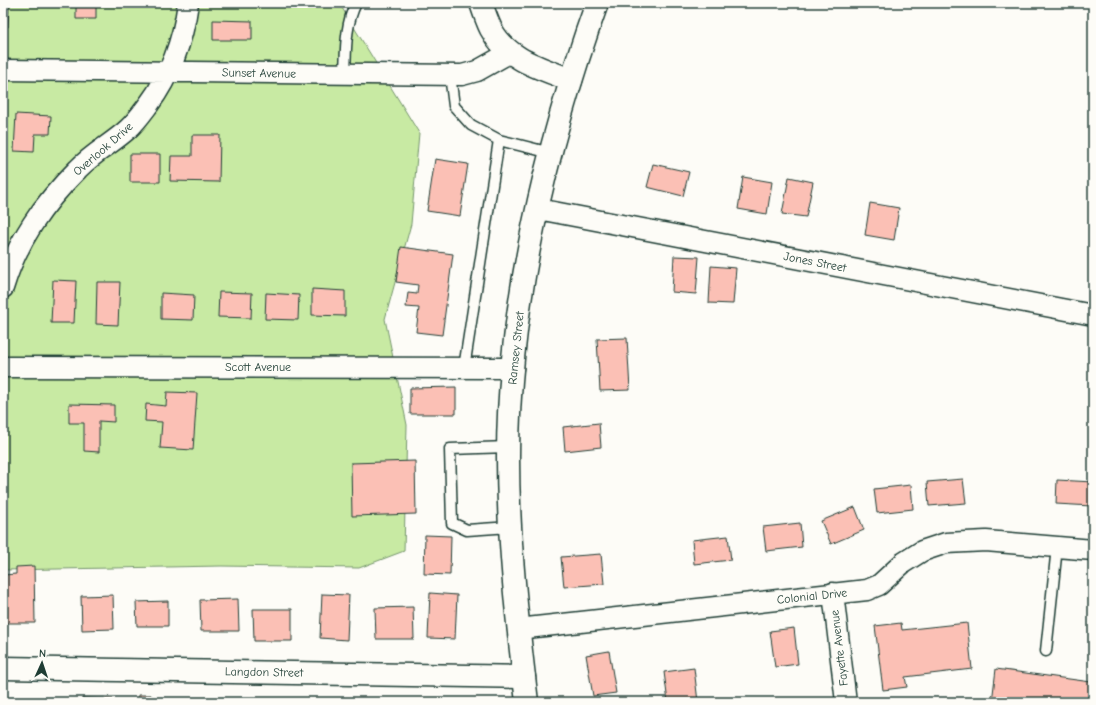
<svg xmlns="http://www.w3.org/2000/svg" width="1096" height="705" font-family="'Comic Neue',sans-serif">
<rect width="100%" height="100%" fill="#fdfcf7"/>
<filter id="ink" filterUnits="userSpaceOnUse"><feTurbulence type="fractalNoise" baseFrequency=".025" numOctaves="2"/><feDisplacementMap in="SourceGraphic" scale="8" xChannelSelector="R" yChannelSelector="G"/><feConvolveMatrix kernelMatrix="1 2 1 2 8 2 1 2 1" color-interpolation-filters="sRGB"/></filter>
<g filter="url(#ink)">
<path fill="#c8eaa3" stroke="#74946c" d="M3,3h336l80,130 -8,91 -26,95 22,106 -3,126 -45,17 -138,-2 -218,4z"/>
<path fill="#fbc0b5" stroke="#1f3d34" d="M3,3h6l-1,24h-5z
M76,3h20v16h-20z
M213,20l39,1v19h-39z
M16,114l35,2 -1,18h-15l-1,18 -20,-1z
M192,135h28l-1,47 -49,-1 1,-25h21z
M130,154h30v28h-30z
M435,159l33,5 -8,52 -33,-5z
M653,164l36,8 -6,24 -36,-9z
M743,177l29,5 -5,32 -29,-5z
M789,177l24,5 -7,35 -24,-3z
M870,203l29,5 -5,32 -29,-5z
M401,247l52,7 -11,81 -26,-3 3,-24 -13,-1 2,-14 9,1 1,-9 -22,-3z
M674,256l25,1 -3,37 -24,-2z
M711,266l25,2 -3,36 -24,-1z
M53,280l23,1 -2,42h-23z
M97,282h23l-2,43 -22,-1z
M312,289l33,2v25l-33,-1z
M219,292l33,1 -1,25 -33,-1z
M161,293l33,2 -1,25 -32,-1z
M266,293l33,2 -1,25 -33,-1z
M627,338l3,52 -30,1 -3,-52z
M456,387v27h-46v-26z
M167,392l30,1 -4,57 -33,-2 2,-26 -17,-1 1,-17 20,2z
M69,404l45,1v17l-15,-1v31l-15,-1v-28h-15z
M599,423l2,24 -36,4 -2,-24z
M415,461l1,53 -64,2 -1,-53z
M963,479l3,24 -37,3 -2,-24z
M1057,480l36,2 -1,24 -36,-2z
M911,485l2,24 -36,4 -3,-24z
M855,507l9,23 -33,14 -10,-23z
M800,523l2,24 -36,4 -3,-24z
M425,535l26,1 -1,39 -26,-1z
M728,536l3,24 -37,4 -2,-24z
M601,554l3,30 -40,3 -3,-30z
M34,566l1,57h-32v-48l13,-1v-7z
M430,593l27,2 -2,44 -27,-1z
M322,594l27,1 -2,45 -27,-2z
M113,595l1,34 -32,1 -1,-34z
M238,599l1,32h-38l-1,-31z
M168,601v25h-31l-1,-24z
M413,607l1,32h-38l-1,-31z
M253,609h39v32h-38z
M901,623l1,7 65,-7 5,46 -67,8 2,10 -24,3 -8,-64z
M794,628l4,36 -23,3 -5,-36z
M609,651l7,42 -23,3 -7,-41z
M694,668l4,34h-30l-4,-30z
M996,669l95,13 -2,20h-97z
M138,695h13l3,7h-16z
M33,698l32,1v3h-32z
M82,698l31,1v3h-31z
M441,699v3h-33v-2z"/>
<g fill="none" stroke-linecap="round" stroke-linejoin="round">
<defs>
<path id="lane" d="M345,74c1,-24 0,-49 11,-71
M450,75l4,31 17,19 28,15 -35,228
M499,140l52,13
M508,447l-58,2 2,74 15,7 43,-3
M1046,651l11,-104"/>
<path id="street" d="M3,70l459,5 15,-4 32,-18
M538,209l555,106
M3,288c14,-47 40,-84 75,-119 15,-16 35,-26 50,-40 8,-7 15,-17 21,-25 23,-31 34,-64 39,-101
M3,367l510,1
M833,593l13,109
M518,629l349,-39 12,-5 24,-22 19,-12 24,-8 40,-2 107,9"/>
<path id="secondary" d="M481,3c3,9 6,18 10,26 16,31 50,39 80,51
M3,668l521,9"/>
<path id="primary" d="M527,702c-10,-82 -19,-163 -19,-245 0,-152 38,-312 89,-454"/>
</defs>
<use href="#lane" stroke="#1f3d34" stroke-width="13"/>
<use href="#street" stroke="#1f3d34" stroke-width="23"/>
<use href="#secondary" stroke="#1f3d34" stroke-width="25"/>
<use href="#primary" stroke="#1f3d34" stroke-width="25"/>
<use href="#lane" stroke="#fdfcf7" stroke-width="10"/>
<use href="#street" stroke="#fdfcf7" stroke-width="20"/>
<use href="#secondary" stroke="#fdfcf7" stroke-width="22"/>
<use href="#primary" stroke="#fdfcf7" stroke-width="22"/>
</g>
</g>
<g text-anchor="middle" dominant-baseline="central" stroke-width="3" stroke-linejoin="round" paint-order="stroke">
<g font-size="12" fill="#1f3d34" stroke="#fdfcf7">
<text transform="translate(259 73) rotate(1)">Sunset Avenue</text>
<text transform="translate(103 149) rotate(-41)">Overlook Drive</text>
<text transform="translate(815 262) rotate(11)">Jones Street</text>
<text transform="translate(516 348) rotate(-84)">Ramsey Street</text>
<text x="258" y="367">Scott Avenue</text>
<text transform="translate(812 596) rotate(-6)">Colonial Drive</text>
<text transform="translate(839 648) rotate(-97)">Fayette Avenue</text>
<text transform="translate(264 672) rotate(1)">Langdon Street</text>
</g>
</g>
<rect width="1096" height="705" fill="none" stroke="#fdfcf7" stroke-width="16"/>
<rect x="8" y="8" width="1080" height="689" fill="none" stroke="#1f3d34" stroke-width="1.5" filter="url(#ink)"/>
<g transform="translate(42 663) rotate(3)" stroke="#fdfcf7" stroke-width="3" paint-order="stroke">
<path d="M0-3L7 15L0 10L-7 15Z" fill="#1f3d34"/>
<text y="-6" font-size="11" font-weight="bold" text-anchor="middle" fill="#1f3d34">N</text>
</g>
</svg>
